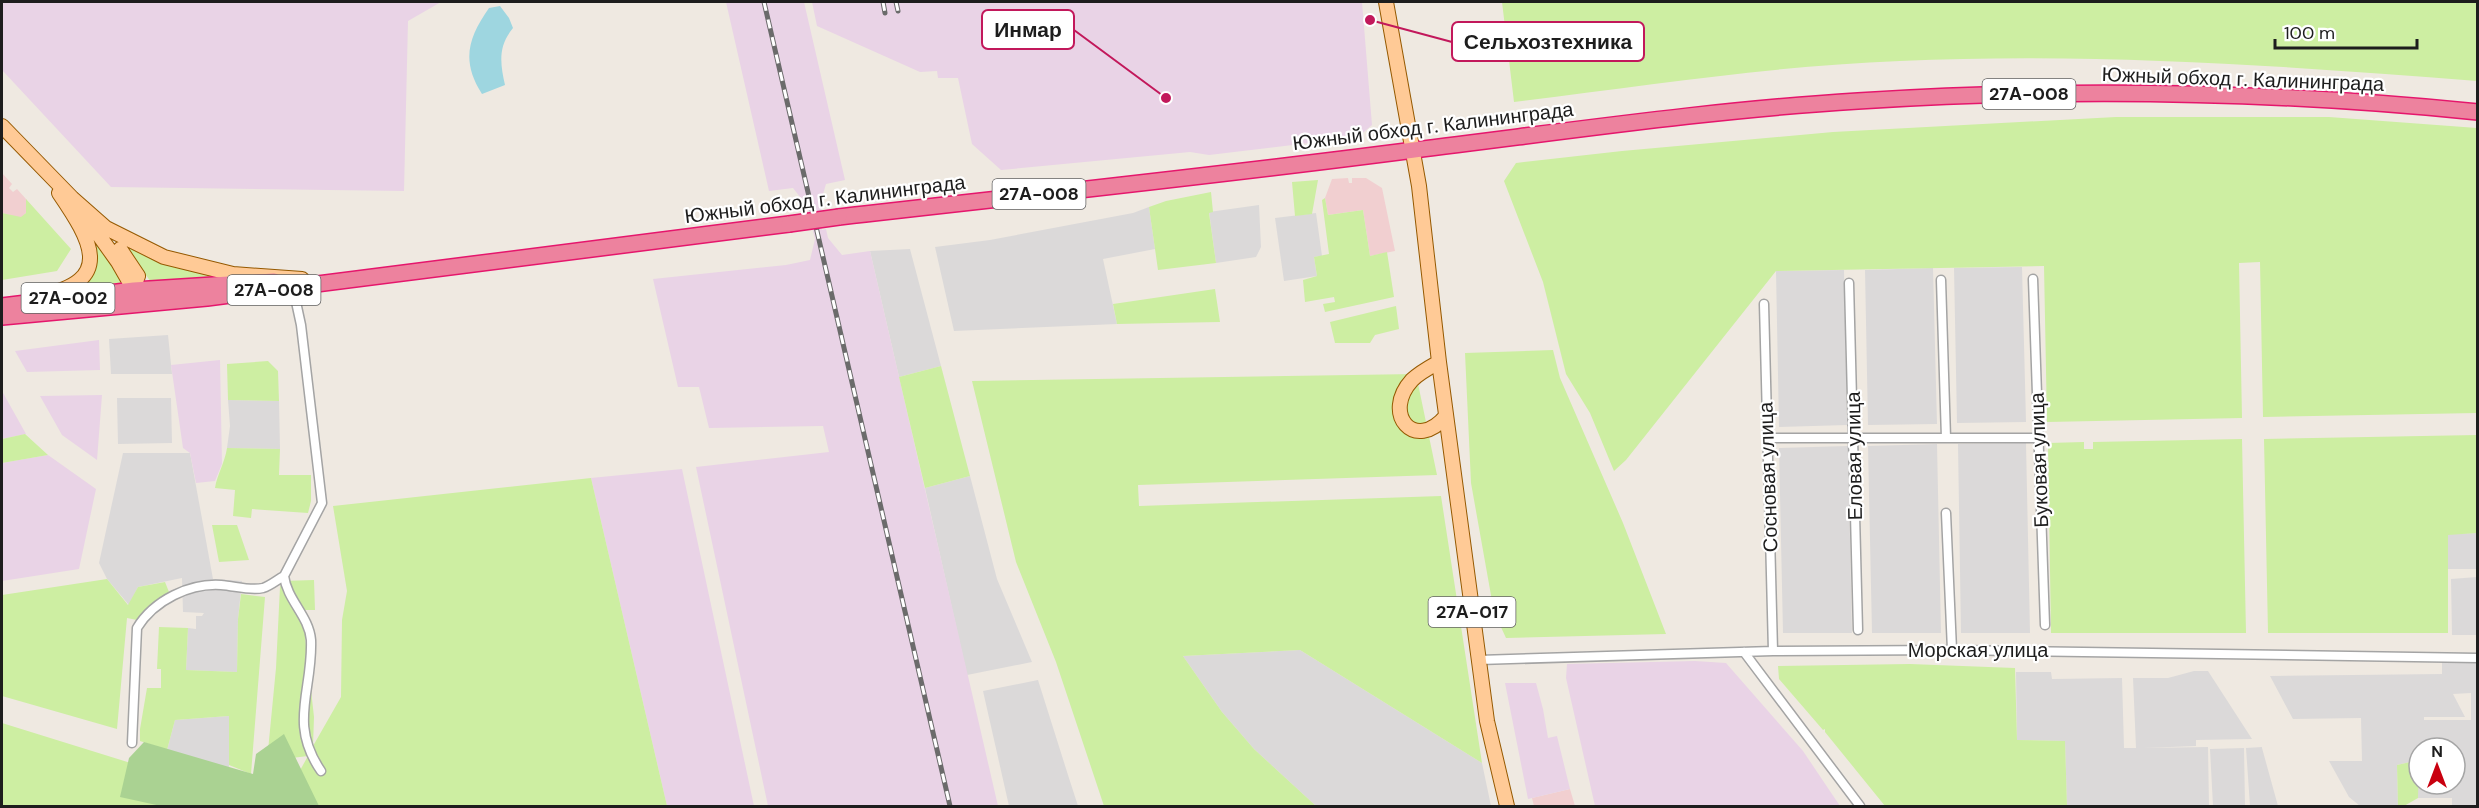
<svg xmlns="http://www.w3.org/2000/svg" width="2479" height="808" font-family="'DM Sans',sans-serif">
<rect width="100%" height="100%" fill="#efe9e1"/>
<path fill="#dbd9d9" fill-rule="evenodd" d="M1259,205l2,42 -5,10 -40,6 -7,-51z
M1149,207l6,42 -52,10 14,65 -163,7 -19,-84 55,-7 143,-27z
M1316,213l6,43 -8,1 3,19 -33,5 -9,-63z
M910,249l31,117 -42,11 -29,-126z
M2022,267l4,155 -69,1 -3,-155z
M1933,268l4,156 -69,1 -3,-155z
M1844,270l3,155 -68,2 -3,-156z
M168,335l4,39h-61l-2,-35z
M117,398h54l1,45 -54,1z
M228,400l51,1 1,48 -53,-1 3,-22z
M2026,443l4,190h-69l-3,-189z
M1937,444l4,189h-69l-4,-187z
M1848,446l4,187h-69l-4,-185z
M123,453h67l23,126 29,2 -4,38 -1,53 -51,-2 2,-42 8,1v-13h6l2,-3 -21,-1 -1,-34 -44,9 -9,18 -22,-26 -8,-16z
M970,476l27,103 35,83 -65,13 -42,-187z
M2477,533v36h-29v-35z
M2477,577v58h-25l-1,-56z
M1300,650l182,113 9,43h-175l-62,-57 -32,-37 -39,-56z
M2442,660h35v146h-25v-8h-34l-1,-28h2v14h36v-36h-36v12l-22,5 1,41h-38l-11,-9 -20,-36h33l-1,-43 -68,1 -23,-43 172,-2zM2471,693v27h-47v-3h41l-12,-23z
M2194,671h14l44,68 -56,1v6l-52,2 64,-1 1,59h-142l-2,-65 -48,-1 -1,-68h35l1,7 70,-1 2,70h12l-3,-70h35z
M1038,680l30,95 10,31h-69l-26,-115z
M229,716v52l-62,-18 8,-30z
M2262,747v1l16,58h-28l-4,-58z
M2244,748l1,58h-32l-3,-57z"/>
<path fill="#f1cfd0" d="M2,173l10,11 -3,4 4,4 4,-3 9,10 2,6 -2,8 -5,5 -19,-5z
M1348,178l1,5h3v-5h14l16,10 13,63 -25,5 -7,-46 -35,5 -3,-17 7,-19z
M1570,789l5,17h-41l-2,-8z"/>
<path fill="#e9d3e6" d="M2,2h439l-33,19 -4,170 -293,-4 -109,-117z
M726,2h78l41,178 -19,4 -6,20 2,8 -4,1 4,17 4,-1 2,9 14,17 28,-4 128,555h-230l-72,-339 133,-15 -6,-26 -114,2 -10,-41h-21l-25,-108 133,-14 24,-5 5,-21 -8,-33 -14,-18 -24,3z
M812,2h550l10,123 -14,12 -149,18 -19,-3 -189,18 -29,-26 -14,-66h-20l-1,-7 -17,1 -103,-46z
M99,340l1,30 -73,2 -12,-21z
M220,360l2,104 -7,17 -19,2 -6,-30 -7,-5 -12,-83z
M2,391l24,43 -24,5z
M102,395l-5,65 -35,-25 -22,-39z
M48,455l48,34 -17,80 -77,12v-118z
M682,469l72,337h-87l-76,-328z
M1695,661l31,2 77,88 37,55h-245l-29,-128 1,-14z
M1505,683h31l7,26 5,29 9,-2 13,53 -42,10z"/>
<path fill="#cdeea2" d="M1502,2h975v79c-191,-15 -384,-29 -577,-20 -130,5 -257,25 -386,41z
M2116,117h213l148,11v285l-214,4 -3,-155 -21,1 3,155 -195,4 -3,-156 -268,5 -150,189 -12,11 -24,-58 -24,-39 -23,-92 -39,-101 12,-18 106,-12 211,-19z
M1318,180l-6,34 -17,2 -3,-34z
M1211,192l2,20 -4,1 7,50 -58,7 -9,-63 17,-6z
M1325,198l3,17 35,-5 7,46 17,-4 7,45 -69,15 -2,-8 12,-2 -1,-5 -29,5 -2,-22 14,-4 -3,-19 15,-3 -7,-54z
M26,199l45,50 -14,22 -55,9v-67l19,4 5,-4z
M94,234l34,54 -56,5 23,-36z
M119,237l121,41 -87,7z
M1215,289l5,33 -103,2 -4,-20z
M1396,306l3,23 -24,6 -5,8h-35l-5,-21z
M1553,350l7,28 63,145 43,111 -160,4 -12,-26 -23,-129 -6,-130z
M268,361l10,10 1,30 -51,-1 -1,-36z
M941,366l29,110 -45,12 -26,-111z
M1416,374l21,101 -299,10 1,21 302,-10 41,267 -182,-113 -117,6 39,56 32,37 62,57h-212l-48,-144 -40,-100 -44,-181z
M25,434l23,21 -46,8v-24z
M2477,435v98l-29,2v98h-180l-4,-194z
M2242,439l4,194h-195l-3,-190 36,-1v7h9v-7z
M227,448l53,1 -1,26h32v26l-3,12 -56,-4 -1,9 -18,-2 2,-26 -20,-2c2,-13 10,-26 12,-40z
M591,478l76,328h-360l-19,-14 20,-36 -41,5 9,-93 4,-81 3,-6 31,-1 1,30h-15l3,8 11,99 -1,29 28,-49 1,-77 5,-29 -14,-85z
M212,525h25l12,35 -30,2z
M107,579l21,26 10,-18 27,-5 4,10 -20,14 -12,14 -10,-2 -10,111 -115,-33v-101z
M241,594l24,3 -14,177 -22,-9v-49l-54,4 -8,30 -27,-9v-12l7,-41h14v-19h-4l2,-42 29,1 -2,42 51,2 1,-53z
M1910,664l105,4 2,72 48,1 2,65h-182l-60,-74v-3l-2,1 -44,-51 -1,-13z
M2,723l267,83h-267z
M2419,760l-1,38 -14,8h-6l-1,-41z"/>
<path fill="#aad292" d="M284,734l35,72h-158l-41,-9 9,-39 15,-16 109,32 3,-20z"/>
<path fill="#9ed6e0" d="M500,6l9,12 4,10c-15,18 -13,35 -8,57l-23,9c-21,-33 -14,-56 7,-86z"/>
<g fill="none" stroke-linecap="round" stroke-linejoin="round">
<defs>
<path id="street" d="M2033,279l12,346
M1941,280l5,158
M1849,283l9,347
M293,288l8,37 21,178 -38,73c3,24 25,40 27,64 2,51 -23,83 10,131
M1764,304l9,347
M1767,438h271
M1946,513l6,137
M1744,652l116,154
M1479,660l294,-9 179,-1 526,8
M132,743l5,-115c17,-28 53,-45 84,-43 14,1 29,6 42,3 7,-2 14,-8 21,-12"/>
<path id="primary" d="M1386,2l33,184 20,176 48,359 20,85
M2,126l70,72 34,30 58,29 69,17 69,5
M88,220l30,42 16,28 8,7
M120,249l18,27 -6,16
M40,296c76,-15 51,-56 19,-103
M1439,362c-9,5 -20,11 -27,18 -31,34 3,73 34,36"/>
<path id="highway" d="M839,217c192,-22 384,-42 575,-67 148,-18 296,-40 444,-49 206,-13 414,-10 620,11
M2,306l132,-16 140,-9
M2,317l205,-19 582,-74"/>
</defs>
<use href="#street" stroke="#a4a4a4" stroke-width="11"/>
<use href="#primary" stroke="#955900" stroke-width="16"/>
<use href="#highway" stroke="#e5166c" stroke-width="18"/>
<use href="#street" stroke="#fff" stroke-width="8"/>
<use href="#primary" stroke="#ffca96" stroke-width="14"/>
<use href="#highway" stroke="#ed829e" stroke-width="15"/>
<defs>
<path id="rail" d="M764,2l186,804
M883,2l2,11
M896,2l2,9"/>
</defs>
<use href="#rail" stroke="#6b6b6b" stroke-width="5"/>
<use href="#rail" stroke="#fff" stroke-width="3" stroke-dasharray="9" stroke-linecap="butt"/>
<defs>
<path id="highway-bridge" d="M789,224l50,-7"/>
</defs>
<use href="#highway-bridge" stroke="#e5166c" stroke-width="18" stroke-linecap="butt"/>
<use href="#highway-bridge" stroke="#ed829e" stroke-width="15"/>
</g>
<g text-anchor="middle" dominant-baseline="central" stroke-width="4.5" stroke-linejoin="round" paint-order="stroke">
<g fill="#fff" stroke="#616161" stroke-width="1.5">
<rect x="1982.5" y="79" width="93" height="30" rx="4.5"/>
<rect x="992.5" y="179" width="93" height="30" rx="4.5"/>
<rect x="227.5" y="275" width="93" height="30" rx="4.5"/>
<rect x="21.5" y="283" width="93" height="30" rx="4.5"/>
<rect x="1428.5" y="597" width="87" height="30" rx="4.5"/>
</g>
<g font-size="18" font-weight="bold" fill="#1d1d1d">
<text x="2029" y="94">27А-008</text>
<text x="1039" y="194">27А-008</text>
<text x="274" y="290">27А-008</text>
<text x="68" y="298">27А-002</text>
<text x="1472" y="612">27А-017</text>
</g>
<g font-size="20" fill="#1d1d1d" stroke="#fff">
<text transform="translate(2243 79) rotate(2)">Южный обход г. Калининграда</text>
<text transform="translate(1433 126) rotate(-7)">Южный обход г. Калининграда</text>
<text transform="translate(825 199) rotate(-7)">Южный обход г. Калининграда</text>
<text transform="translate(1854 456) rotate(-91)">Еловая улица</text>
<text transform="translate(2039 460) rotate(-92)">Буковая улица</text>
<text transform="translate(1768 477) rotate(-92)">Сосновая улица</text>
<text x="1978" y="650">Морская улица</text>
</g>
</g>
<path fill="none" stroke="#c2185b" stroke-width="2" d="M1166 98L1074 30M1370 20L1452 42"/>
<g fill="#c2185b" stroke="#fff" stroke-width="2">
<circle cx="1166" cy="98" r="6"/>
<circle cx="1370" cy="20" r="6"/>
</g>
<g fill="#fff" stroke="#c2185b" stroke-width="2">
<rect x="982" y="10" width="92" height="39" rx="6"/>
<rect x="1452" y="22" width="192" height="39" rx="6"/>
</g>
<g font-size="21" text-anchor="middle" font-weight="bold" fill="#1d1d1d">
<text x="1028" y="37">Инмар</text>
<text x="1548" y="49">Сельхозтехника</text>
</g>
<rect width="2479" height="808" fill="none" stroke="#1d1d1d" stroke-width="6"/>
<g transform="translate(2437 766)"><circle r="28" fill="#ffffff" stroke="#a5a5a5" stroke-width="1.5"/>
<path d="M0-4.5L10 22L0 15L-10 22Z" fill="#c9000f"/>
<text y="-9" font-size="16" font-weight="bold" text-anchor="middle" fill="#1d1d1d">N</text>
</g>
<path d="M2275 39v9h142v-9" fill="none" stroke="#1d1d1d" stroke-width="3"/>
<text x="2284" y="39" font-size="18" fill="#1d1d1d" stroke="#ffffff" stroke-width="4.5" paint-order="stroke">100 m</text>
</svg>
